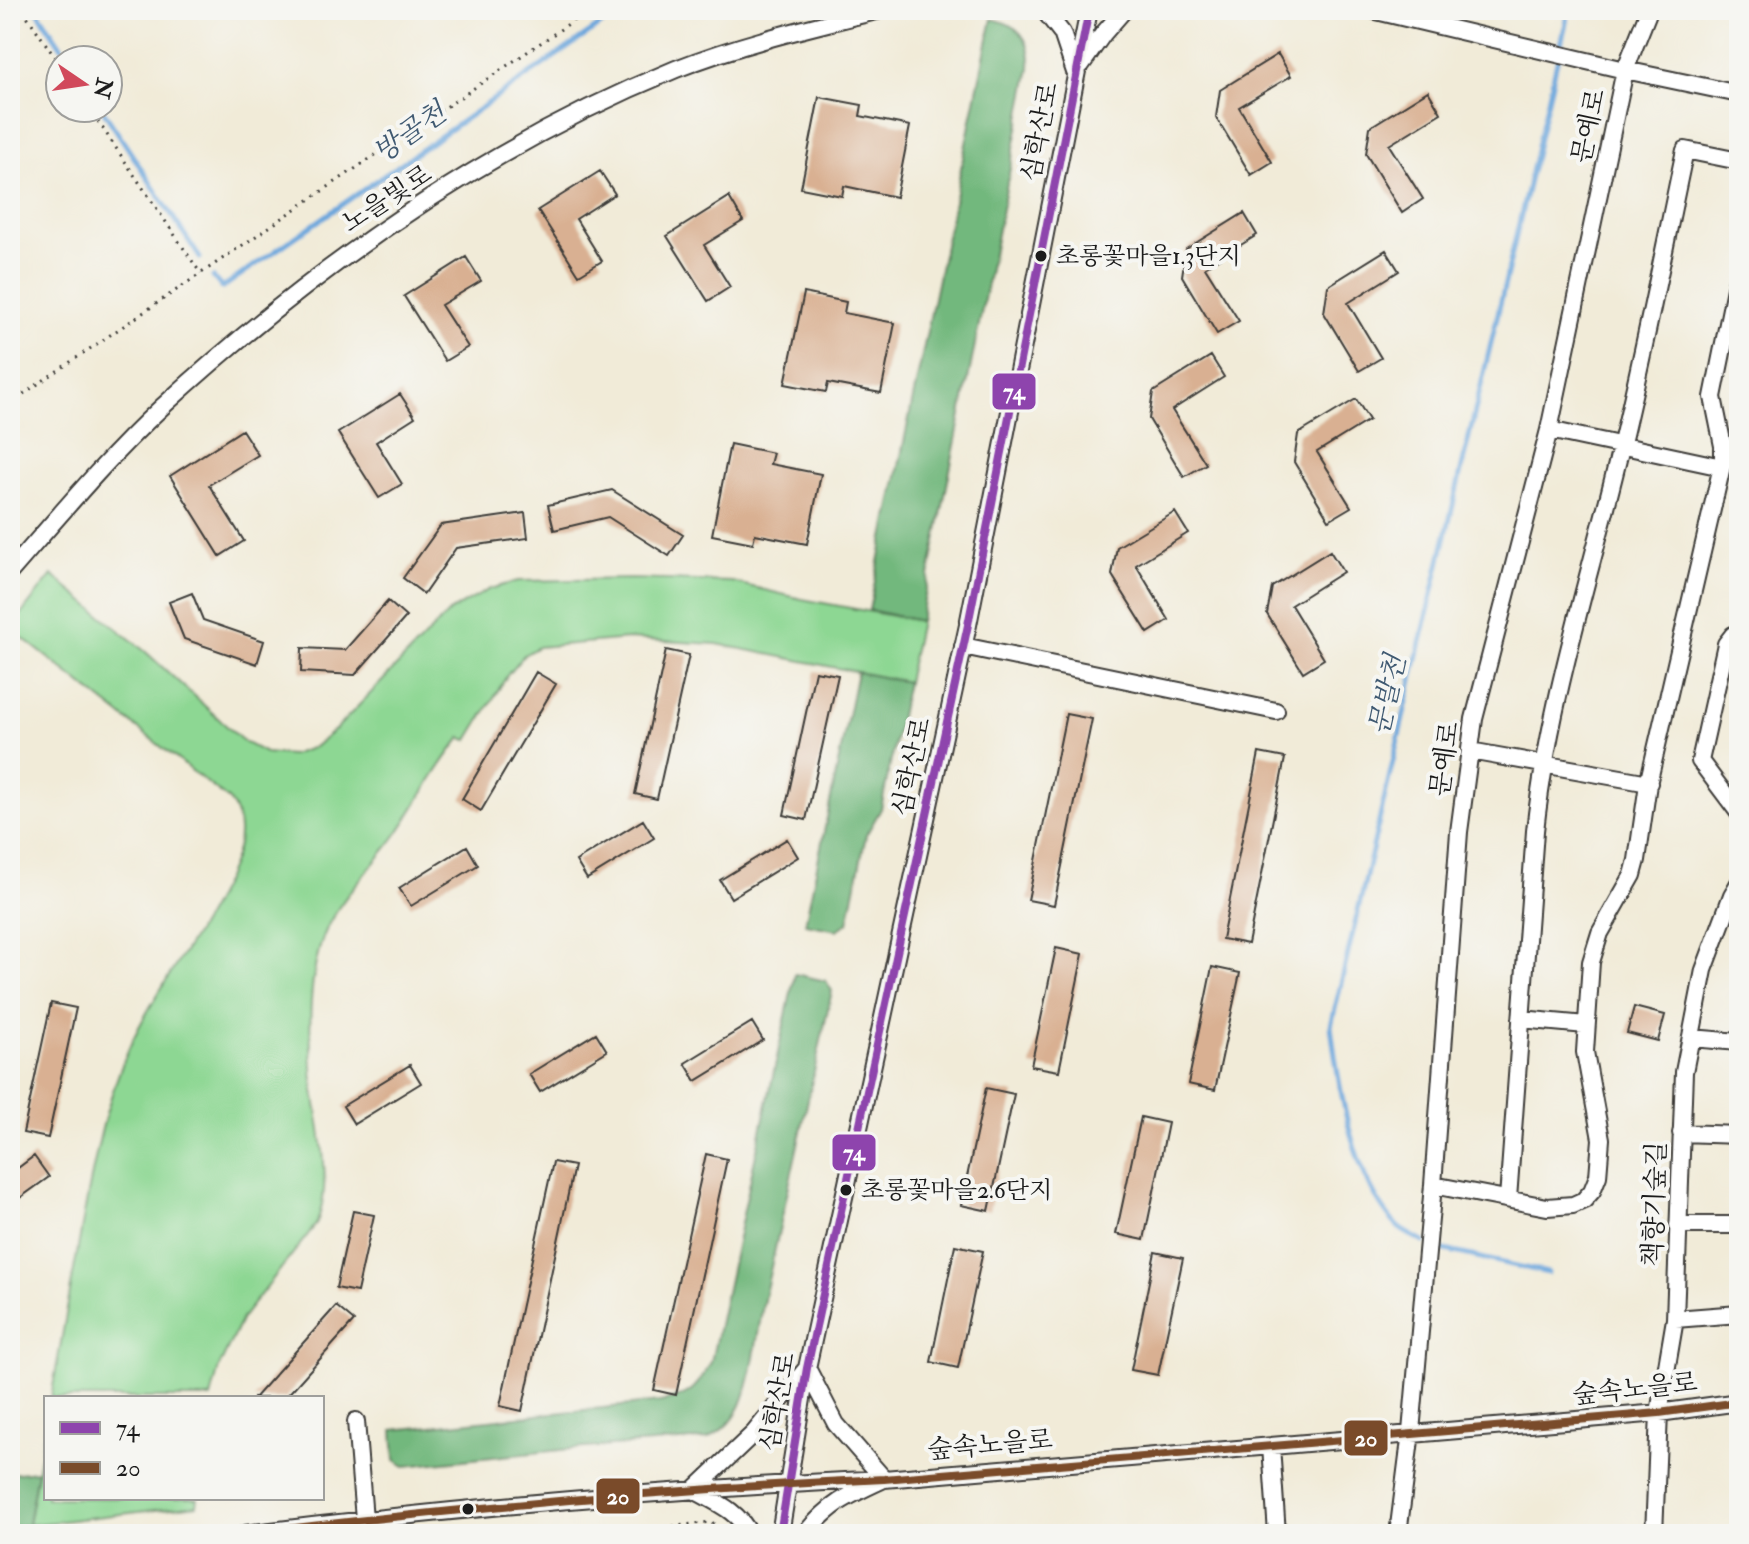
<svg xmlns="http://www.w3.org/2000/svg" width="1749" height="1544" font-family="'IM FELL Double Pica','Noto Serif KR',serif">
<rect width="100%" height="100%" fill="#f6f6f2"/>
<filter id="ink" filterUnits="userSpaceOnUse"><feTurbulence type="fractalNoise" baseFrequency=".0125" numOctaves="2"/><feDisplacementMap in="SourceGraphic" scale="16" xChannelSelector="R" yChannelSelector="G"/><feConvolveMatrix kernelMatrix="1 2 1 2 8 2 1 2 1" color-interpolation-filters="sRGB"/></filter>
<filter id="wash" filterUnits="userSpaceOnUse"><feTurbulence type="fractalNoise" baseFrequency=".006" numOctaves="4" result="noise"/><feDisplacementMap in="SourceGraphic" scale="32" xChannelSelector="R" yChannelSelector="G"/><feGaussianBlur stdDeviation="1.8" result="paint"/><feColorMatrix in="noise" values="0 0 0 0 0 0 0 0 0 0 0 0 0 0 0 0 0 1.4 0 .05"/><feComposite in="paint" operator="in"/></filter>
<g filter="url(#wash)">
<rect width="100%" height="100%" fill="#f1ebd8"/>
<path fill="#8dd793" stroke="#547a58" stroke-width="2" d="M52,575l95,78 97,89 21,11 26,2 23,-8 22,-18 113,-117 41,-23 28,-8 114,-2 100,3 70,17 118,22 -13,61 -190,-38 -89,-5 -90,8 -14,8 -16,19 -40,66 -7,-2c-25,30 -42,64 -64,96 -21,30 -56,62 -70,94 -16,35 -18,82 -16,120 1,16 1,33 4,49 6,44 17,83 2,126l-75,95 -23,49 -8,31h-160c10,-56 20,-112 30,-167 13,-70 25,-140 58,-204 29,-55 70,-106 93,-163 9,-21 11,-46 -3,-64l-219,-172z
M46,1423v75h152l-1,7 -169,20z"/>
<path fill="#72b87d" stroke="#476a4c" stroke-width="2" d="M992,19c27,5 40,21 38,49l-110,553 -51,-11z
M857,672l50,10 -26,127 -15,26 -18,88 -11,7 -32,-6z
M795,974l31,7 6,10c-21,98 -44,196 -65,294 -8,34 -13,90 -26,120 -7,15 -20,27 -34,34l-136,10 -166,17 -10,-6 -2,-30 267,-28c31,-6 37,-14 51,-40z
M37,1471l-9,54 -18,2v-53z
M684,1525l26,9h-122z"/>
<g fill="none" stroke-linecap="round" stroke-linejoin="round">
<path stroke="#6ba6dc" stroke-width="5" d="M37,10l33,50
M102,109l98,149
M213,277l9,11 400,-278
M1424,1242c-9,-5 -20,-9 -27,-16 -45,-48 -58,-137 -66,-200l238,-1016
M1432,1247l116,26"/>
</g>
<g id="blocks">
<path fill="#d9b092" d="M1278,54l13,22 -52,31 33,55 -21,13 -35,-58 4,-27z
M1428,91l13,22 -52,32 34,54 -21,14 -36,-59 4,-27z
M819,97l43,8 -2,11 50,10 -14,71 -52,-11 -2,10 -41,-8z
M600,171l15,23 -39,25 26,42 -23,14 -41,-65z
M729,197l14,24 -39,24 26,42 -22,14 -41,-65z
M1244,213l13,22 -52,32 34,54 -22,13 -35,-58 4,-27z
M1386,250l13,21 -51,32 33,55 -22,13 -35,-58 4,-27z
M466,257l15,24 -40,24 27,42 -23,14 -41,-65z
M804,293l42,9 -2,11 51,10 -14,70 -53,-10 -2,9 -41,-8z
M1211,356l13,21 -52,33 34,54 -22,13 -35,-58 4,-27z
M400,394l15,23 -39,25 26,42 -23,14 -41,-65z
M1356,399l13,21 -52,32 34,55 -22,13 -35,-58 4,-28z
M242,430l16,25 -49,30 35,56 -24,15 -50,-80z
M730,444l43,9 -3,11 51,10 -14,70 -52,-10 -2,9 -41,-8z
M612,490l71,45 -14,21 -61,-39 -54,13 -6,-25z
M1175,512l13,21 -52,32 33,55 -21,13 -36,-58 5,-28z
M525,513l3,25 -72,10 -32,46 -21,-16 38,-53z
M1330,551l13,21 -52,33 33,54 -21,13 -36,-58 5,-27z
M192,593l11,27 61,21 -7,23 -73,-25 -15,-37z
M388,601l18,16 -51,58 -54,-3 1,-24 43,2z
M666,650l23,5 -32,144 -22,-5z
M815,671l23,4 -32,145 -22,-5z
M536,672l20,12 -75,127 -19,-12z
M1066,714l26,5 -38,186 -26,-5z
M1259,753l26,5 -37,186 -26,-5z
M643,820l11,18 -67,41 -11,-18z
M787,839l11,18 -67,41 -11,-18z
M467,846l11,19 -67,41 -12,-18z
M1056,948l27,6 -24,117 -28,-5z
M1212,967l28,6 -25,117 -27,-6z
M51,1003l25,5 -28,130 -25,-5z
M1634,1007l31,8 -7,26 -31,-8z
M752,1022l11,18 -67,41 -11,-18z
M596,1033l11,18 -67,41 -11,-18z
M410,1065l11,18 -67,41 -11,-18z
M986,1088l28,6 -25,117 -28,-6z
M1141,1117l27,6 -24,117 -28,-6z
M706,1154l21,5 -51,236 -22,-5z
M34,1156l15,21 -39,28v-31z
M553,1162l21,4 -52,245 -22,-5z
M353,1211l21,4 -17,77 -21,-4z
M955,1245l28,6 -25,117 -27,-6z
M1155,1252l28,6 -25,117 -27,-5z
M336,1306l18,15 -69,77h-31z"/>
</g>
</g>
<g filter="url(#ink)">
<use href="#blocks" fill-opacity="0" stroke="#3c3b38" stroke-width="2"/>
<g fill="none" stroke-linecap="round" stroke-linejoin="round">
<defs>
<path id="minor" d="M1044,10l18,23 13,39
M1372,10l253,60 114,24
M1081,65l22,-31 21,-24
M1549,430l173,37
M10,572c49,-56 97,-114 152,-165 152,-139 323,-260 514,-338 66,-26 136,-42 204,-59
M1739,635h-6l-7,9 -26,117 39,52
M963,646l313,65
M1470,751l179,32
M1521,1019l65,6
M1691,1038l48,4
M1681,1133l58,2
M1433,1185l114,22 26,-2 11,-5 8,-9 6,-15 3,-37 -16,-87 6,-90 9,-29 33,-58 4,-15 11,-76 75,-322v-16l-10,-49 26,-128
M1508,1199l27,-368c14,-131 56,-257 86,-384 24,-99 43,-198 64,-297l54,11
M1678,1225h61
M1675,1319l64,-5
M356,1421l8,98
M1271,1446l6,88
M245,1534c212,-26 426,-45 639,-55l775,-66 80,-11
M749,1534c-10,-23 -34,-32 -55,-44l60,-57 53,-65 29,56 48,55c-37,17 -53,24 -79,55
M780,1534l27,-166 161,-743 121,-615
M1398,1534l13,-102 22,-247 26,-353 15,-113 75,-289 76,-360 24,-60
M1654,1534l5,-121 16,-94 9,-247 20,-102 28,-75 7,-12"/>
</defs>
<use href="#minor" stroke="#3c3b38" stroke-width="20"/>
<path stroke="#3c3b38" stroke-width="3" stroke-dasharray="2 6" stroke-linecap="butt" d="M23,10l37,55
M89,108l112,166
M10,403l579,-393
M601,1534l111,-12 10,12"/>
<use href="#minor" stroke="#fff" stroke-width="16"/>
<defs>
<path id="bus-1" d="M780,1534l27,-166 161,-743 121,-615"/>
<path id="bus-2" d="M245,1534c212,-26 426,-45 639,-55l775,-66 80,-11"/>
</defs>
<use href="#bus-1" stroke="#f6f6f2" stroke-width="14"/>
<use href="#bus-2" stroke="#f6f6f2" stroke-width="14"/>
<use href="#bus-1" stroke="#8e44ad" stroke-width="8"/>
<use href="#bus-2" stroke="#7a4b2a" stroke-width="8"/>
</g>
</g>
<g fill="#1c1c1c" stroke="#f6f6f2" stroke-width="3">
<circle cx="1041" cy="256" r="7"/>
<circle cx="846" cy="1190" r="7"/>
<circle cx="468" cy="1509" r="7"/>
</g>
<g text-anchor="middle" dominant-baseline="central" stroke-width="8" stroke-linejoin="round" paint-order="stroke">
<g font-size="24" fill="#1c1c1c" stroke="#f6f6f2" text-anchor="start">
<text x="1056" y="256">초롱꽃마을1.3단지</text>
<text x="861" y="1190">초롱꽃마을2.6단지</text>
</g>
<g font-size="26" fill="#1c1c1c" stroke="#f6f6f2">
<text transform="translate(1589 126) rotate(-78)">문예로</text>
<text transform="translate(1040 132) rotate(-79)">심학산로</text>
<text transform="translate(387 199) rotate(-33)">노을빛로</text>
<text transform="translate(1445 759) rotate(-82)">문예로</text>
<text transform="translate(912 767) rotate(-78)">심학산로</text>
<text transform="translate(1655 1204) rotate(-88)">책향기숲길</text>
<text transform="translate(1635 1389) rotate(-6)">숲속노을로</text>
<text transform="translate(778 1402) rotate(-80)">심학산로</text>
<text transform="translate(990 1445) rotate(-5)">숲속노을로</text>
</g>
<g font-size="28" font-style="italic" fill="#405a72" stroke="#f6f6f2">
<text transform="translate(410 133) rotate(-35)">방골천</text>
<text transform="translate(1388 695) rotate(-77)">문발천</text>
</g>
</g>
<g stroke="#f6f6f2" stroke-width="3">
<rect x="991" y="372" width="46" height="39" rx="8" fill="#8e44ad"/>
<rect x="831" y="1133" width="46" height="39" rx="8" fill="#8e44ad"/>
<rect x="1343" y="1419" width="46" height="38" rx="8" fill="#7a4b2a"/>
<rect x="595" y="1477" width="46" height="38" rx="8" fill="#7a4b2a"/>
</g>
<g font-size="22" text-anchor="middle" font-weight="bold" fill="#fff">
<text x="1014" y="399">74</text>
<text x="854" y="1160">74</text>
<text x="1366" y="1446">20</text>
<text x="618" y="1504">20</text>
</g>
<rect width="1749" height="1544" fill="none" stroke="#f6f6f2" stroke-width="40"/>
<rect x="44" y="1396" width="280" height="104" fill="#f6f6f2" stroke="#9f9f9c" stroke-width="2"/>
<rect x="60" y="1422" width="40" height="12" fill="#8e44ad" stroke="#9f9f9c" stroke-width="2"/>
<text x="116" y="1436" font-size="24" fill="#1c1c1c">74</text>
<rect x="60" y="1462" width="40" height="12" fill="#7a4b2a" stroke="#9f9f9c" stroke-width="2"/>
<text x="116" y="1476" font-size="24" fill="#1c1c1c">20</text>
<g transform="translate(84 84) rotate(103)"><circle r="38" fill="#f6f6f2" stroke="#9f9f9c" stroke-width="2"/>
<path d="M0-6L14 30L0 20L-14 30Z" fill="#d1495b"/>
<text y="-12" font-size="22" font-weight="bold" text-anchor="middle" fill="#1c1c1c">N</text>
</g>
</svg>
